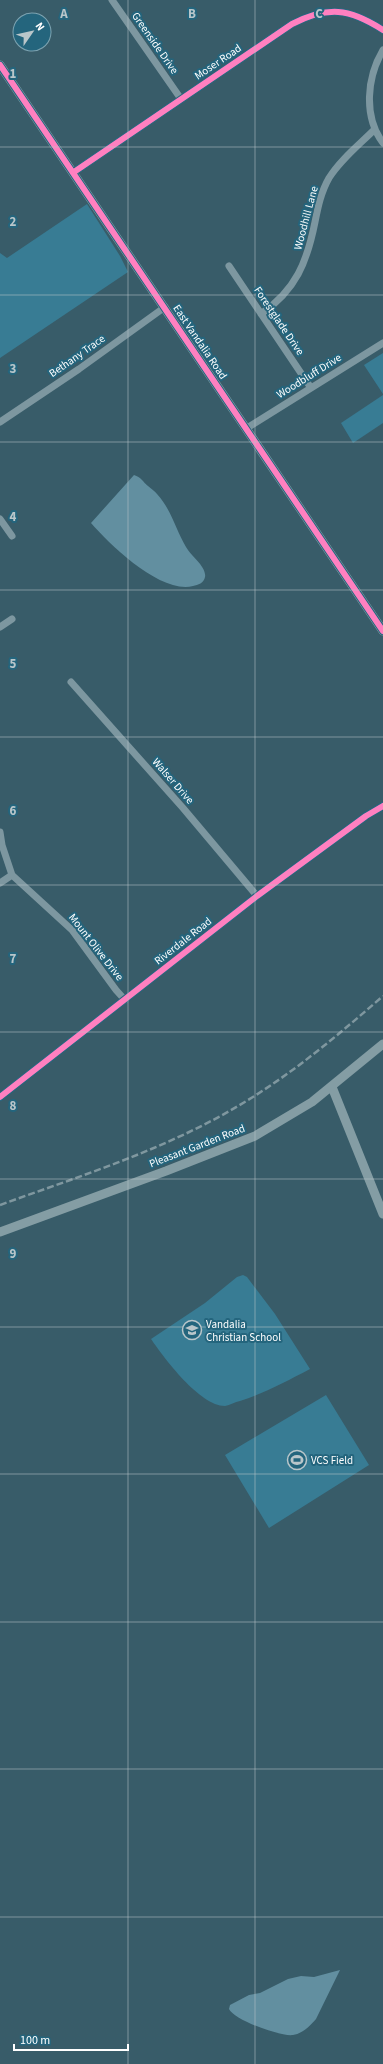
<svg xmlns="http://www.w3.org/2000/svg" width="383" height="2064" font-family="'Source Sans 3',sans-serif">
<rect width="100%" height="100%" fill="#385c69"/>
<path fill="#387c94" d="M87,204l33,52 8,16 -128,86v-105l7,5z
M383,353v41l-19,-29z
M383,395v28l-30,20 -12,-20z
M243,1275l4,2 28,37 35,55c-25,13 -43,23 -70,32 -5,1 -10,4 -15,5 -25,0 -61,-48 -74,-67l54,-36 32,-26z
M326,1395l43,70 -100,63 -44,-73z"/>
<path fill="#628fa0" d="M134,475c7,2 9,7 14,11 3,3 7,5 9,8 14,15 19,36 29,53 5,9 21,20 19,30 -1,6 -7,8 -12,9 -32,8 -82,-40 -102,-63z
M340,1970l-24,49c-5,6 -14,15 -23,16 -12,2 -59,-15 -64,-26l1,-4 19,-10 11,-2 28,-14 13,-3 13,1z"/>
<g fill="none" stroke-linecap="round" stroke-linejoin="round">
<path stroke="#7d97a0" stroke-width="7" d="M112,0l69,99
M383,50c-16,27 -20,66 0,93
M74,172l218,-148c36,-18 57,-16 91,6
M229,266l82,122
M261,314c35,-24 46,-52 54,-92 3,-15 6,-30 14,-44 12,-19 30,-33 46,-49
M0,422l79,-53 86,-62
M247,428l136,-85
M0,519l12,17
M0,627l12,-8
M71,682l112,126 74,88
M0,832l2,13 10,30 60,55 44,60 9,10
M0,883l12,-8
M0,1097l257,-201 109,-80 17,-10"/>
<path stroke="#849da4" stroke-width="9" d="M0,65l383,566
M332,1087l51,127
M0,1232l166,-61 89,-35 57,-34 71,-58"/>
<path stroke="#7f979f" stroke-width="2.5" stroke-dasharray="7 3" stroke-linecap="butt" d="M0,1205c80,-29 164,-55 238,-99 53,-31 99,-70 145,-110"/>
<defs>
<path id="cycleway" d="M0,65l383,566
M74,172l218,-148c36,-18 57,-16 91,6
M0,1097l257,-201 109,-80 17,-10"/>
</defs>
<use href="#cycleway" stroke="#24657d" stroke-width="8"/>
<use href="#cycleway" stroke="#ff80c0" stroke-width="6"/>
</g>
<path fill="none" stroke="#b9c6ca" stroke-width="1" stroke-opacity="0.55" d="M128,0v2064M255,0v2064M0,147h383M0,295h383M0,442h383M0,590h383M0,737h383M0,885h383M0,1032h383M0,1179h383M0,1327h383M0,1474h383M0,1622h383M0,1769h383M0,1917h383"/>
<defs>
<symbol id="school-ring" viewBox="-11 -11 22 22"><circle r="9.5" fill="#24657d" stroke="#b9c6ca" stroke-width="1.5"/><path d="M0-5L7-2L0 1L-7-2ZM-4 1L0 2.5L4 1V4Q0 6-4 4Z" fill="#b9c6ca"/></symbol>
<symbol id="stadium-ring" viewBox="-11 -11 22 22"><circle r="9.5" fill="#24657d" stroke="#b9c6ca" stroke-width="1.5"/><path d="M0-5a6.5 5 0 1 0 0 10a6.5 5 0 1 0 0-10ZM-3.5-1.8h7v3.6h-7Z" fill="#b9c6ca"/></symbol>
</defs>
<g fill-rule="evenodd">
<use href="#school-ring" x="181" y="1319" width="22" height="22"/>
<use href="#stadium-ring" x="286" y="1449" width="22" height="22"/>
</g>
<g text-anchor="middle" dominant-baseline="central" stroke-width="4" stroke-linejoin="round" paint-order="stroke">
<g font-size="11" fill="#fff" stroke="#24657d">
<text transform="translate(155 43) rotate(55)">Greenside Drive</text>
<text transform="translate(218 62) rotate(-34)">Moser Road</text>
<text transform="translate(306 218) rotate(-75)">Woodhill Lane</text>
<text transform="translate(279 321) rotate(56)">Forestglade Drive</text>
<text transform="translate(200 342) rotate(56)">East Vandalia Road</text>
<text transform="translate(77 356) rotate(-35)">Bethany Trace</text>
<text transform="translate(309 376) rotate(-32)">Woodbluff Drive</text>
<text transform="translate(173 781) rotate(49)">Walser Drive</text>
<text transform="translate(183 941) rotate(-38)">Riverdale Road</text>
<text transform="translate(96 947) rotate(52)">Mount Olive Drive</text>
<text transform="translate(197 1146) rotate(-21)">Pleasant Garden Road</text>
</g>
<g font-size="11" fill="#fff" stroke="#24657d" text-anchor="start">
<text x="206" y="1324">Vandalia<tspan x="206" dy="13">Christian School</tspan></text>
<text x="311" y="1460">VCS Field</text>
</g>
</g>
<g font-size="13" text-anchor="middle" font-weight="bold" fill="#b9c6ca" stroke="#24657d" stroke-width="4" stroke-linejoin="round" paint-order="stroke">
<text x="64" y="18">A</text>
<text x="192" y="18">B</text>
<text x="319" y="18">C</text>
<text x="13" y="78">1</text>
<text x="13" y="226">2</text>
<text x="13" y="373">3</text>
<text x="13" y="521">4</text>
<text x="13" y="668">5</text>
<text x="13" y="815">6</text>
<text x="13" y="963">7</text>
<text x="13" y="1110">8</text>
<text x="13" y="1258">9</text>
</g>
<g transform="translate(32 32) rotate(56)"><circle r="19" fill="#24657d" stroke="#7ca3b1"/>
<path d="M0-3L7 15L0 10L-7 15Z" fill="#b9c6ca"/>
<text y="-6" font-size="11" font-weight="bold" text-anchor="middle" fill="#ffffff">N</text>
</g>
<path d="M14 2044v6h114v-6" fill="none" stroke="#ffffff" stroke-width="2"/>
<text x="20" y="2044" font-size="12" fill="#ffffff" stroke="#24657d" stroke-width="3" paint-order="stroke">100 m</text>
</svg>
